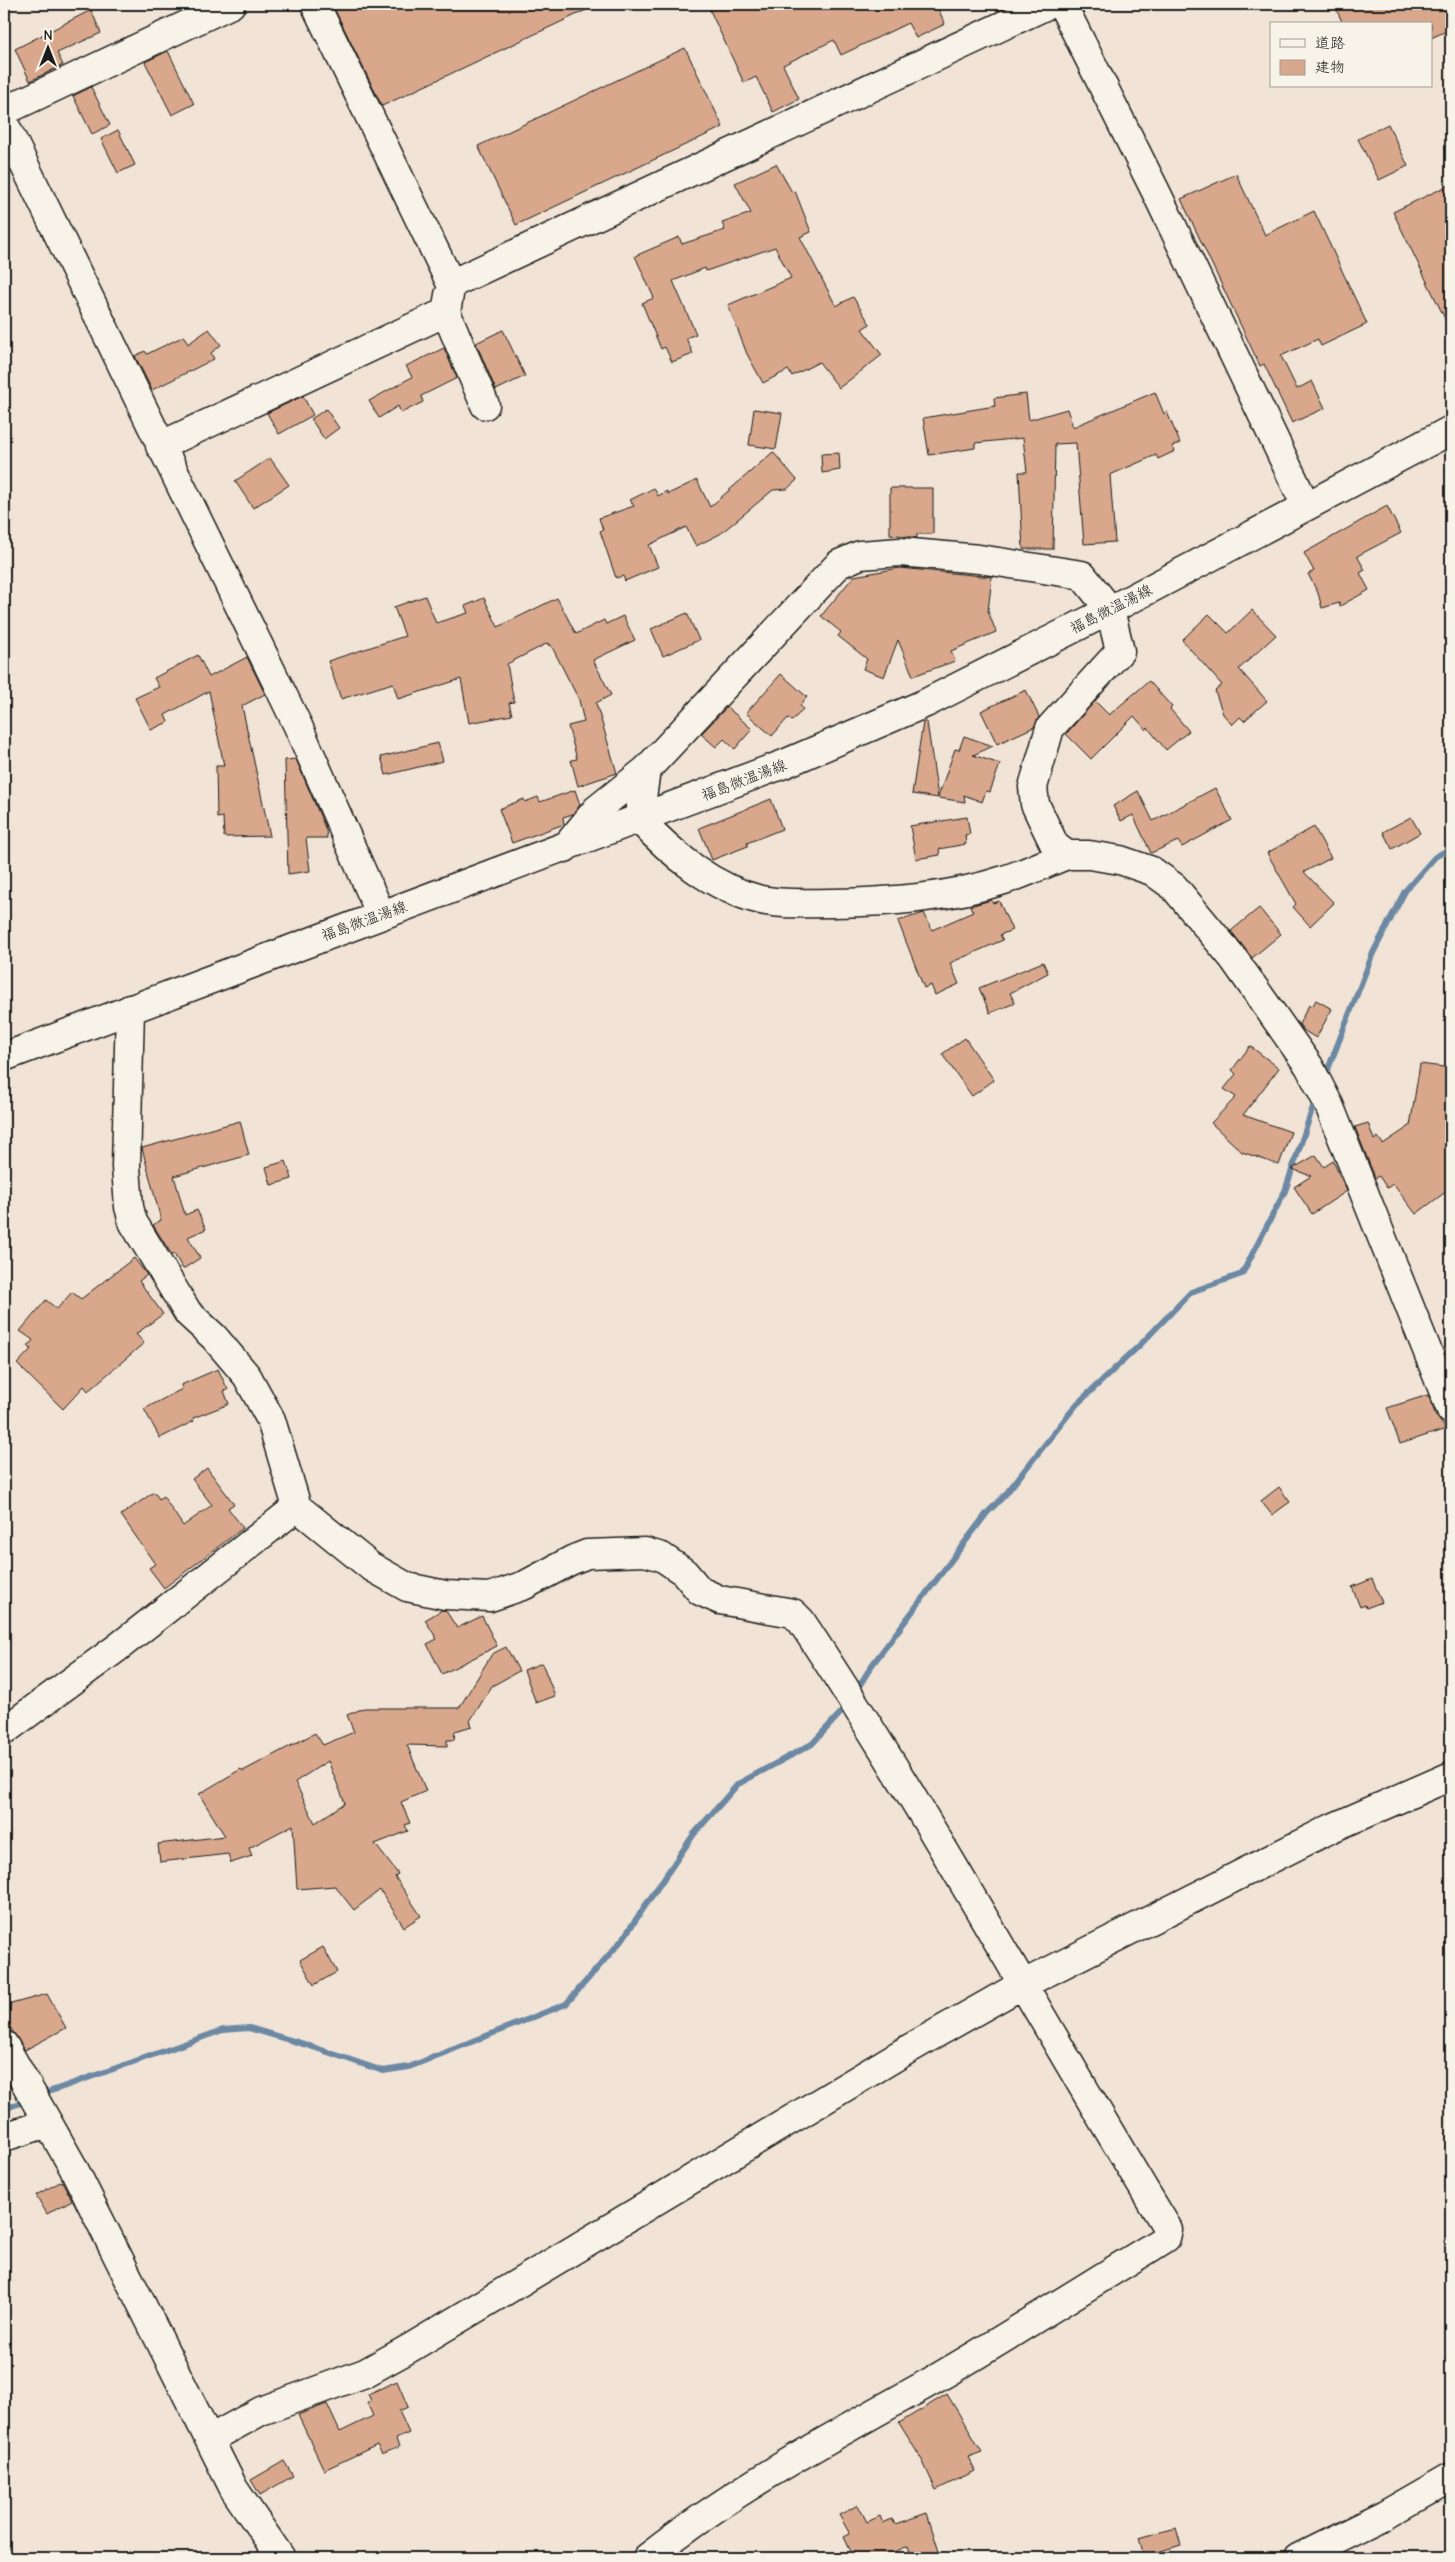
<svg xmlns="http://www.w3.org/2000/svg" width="1455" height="2562" font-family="'Comic Neue','Klee One',sans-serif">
<rect width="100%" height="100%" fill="#f1e4d6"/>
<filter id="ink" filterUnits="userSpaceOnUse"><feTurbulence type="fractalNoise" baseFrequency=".02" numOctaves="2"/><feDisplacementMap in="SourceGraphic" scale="10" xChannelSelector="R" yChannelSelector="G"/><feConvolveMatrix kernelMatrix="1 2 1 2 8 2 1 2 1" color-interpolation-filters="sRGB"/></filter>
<g filter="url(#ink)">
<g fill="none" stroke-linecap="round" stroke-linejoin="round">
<path stroke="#6c88a3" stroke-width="6" d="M1325,1077l48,-124 32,-62 30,-34 16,-9
M855,1693l17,-28 115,-152 18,-18 72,-91 64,-60 50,-52 51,-18 43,-83 31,-93
M40,2095l183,-65 26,-2 58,17 76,26 26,-4 157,-63 56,-64 72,-106 44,-50 74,-40 35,-38
M4,2109l24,-9"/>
</g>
<path fill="#d9a88c" stroke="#1c1c1c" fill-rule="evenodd" d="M343,4h256l-217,102 -48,-98z
M707,4h229l9,20 -29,14 -8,-15 -67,32 -7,-15 -51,25 16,34 -26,13 -17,-35 -12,6z
M1334,4h117v25l-20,9v-14h-88z
M91,10l10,23 -44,20 6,12 -33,16 -15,-32z
M685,48l38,79 -207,98 -38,-79z
M168,51l26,53 -22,11 -27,-53z
M91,87l19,38 -18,9 -19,-38z
M1388,124l20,42 -29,14 -21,-41z
M118,130l17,35 -17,8 -17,-34z
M776,164l16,28 3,-1 16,41 -11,5 36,69 17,-9 17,27 -8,5 20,26 -43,33 -20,-26 -27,14 -4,-6 -25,13 -16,-29 -19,-49 63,-27 -16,-31 -69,24 -1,-3 -32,13 23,53 -10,4 7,16 -21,8 -7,-15 -4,2 -19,-46 12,-5 -19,-42 44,-19 3,7 43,-14 -3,-7 29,-10 -16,-30z
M1236,174l29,61 49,-24 53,113 -46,22 -3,-7 -37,17 16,33 15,-8 13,27 -33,15 -28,-59 -4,2 -79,-167z
M1451,184v147l-58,-119z
M209,329l12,16 -10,8 3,6 -62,31 -17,-34 10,-5 2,3 37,-18 4,8z
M503,330l22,46 -29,14 -20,-47z
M444,348l13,30 -36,18 2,6 -22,11 -3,-7 -19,12 -10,-17 43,-24 -6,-11z
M1155,392l9,22 3,-2 13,31 -8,3 3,5 -17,8 -2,-4 -46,20 5,67 -31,2 -8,-101 -21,1 -2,105h-30l-4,-77h8l-4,-34 -48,5v5l-46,7 -6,-37 72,-12 -1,-8 32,-4 3,26 38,-11 6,18z
M303,396l10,19 -34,19 -12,-21z
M326,409l13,19 -15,11 -13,-20z
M754,409l28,4 -6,36 -27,-4z
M773,452l24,28 -10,9 -14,1 -53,44 -24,12 -10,-19 -37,18 9,22 -33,14 -2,-5 -7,2 -16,-47 3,-1 -4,-12 35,-12 -4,-6 24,-12 4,8 9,-5 1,3 29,-14 13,27z
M839,453l1,17 -18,3 -1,-19z
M270,458l19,27 -36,23 -18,-27z
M890,488h43v46h-16v4l-27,-4z
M1387,506l14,27 -44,23 8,14 -5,3 9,17 -29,16 -1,-3 -17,5 -4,-15 -10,-19 6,-3 -10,-18z
M900,568l92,9 -4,34 8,21 -45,19 4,10 -42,15 -15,-36 -14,37 -21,-8 4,-10 -29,-23 3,-4 -20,-16 33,-40z
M425,596l11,27 32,-10 -3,-7 19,-8 14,29 59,-29 19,36 28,-14 2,4 17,-8 12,24 -42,20 18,35 -15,8 21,70 -39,13 -7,-26 6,-1 -9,-33 16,-4 -5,-22 -28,-55 -2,1 -1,-3 -41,21 7,38 -5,1 3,12 -43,8 -8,-44 -63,20 -5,-16 -52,16 -13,-38 77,-25 -11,-29z
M1252,610l24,25 -37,34 28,32 -23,20 -4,-4 -8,8 -9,-11 -8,-23 7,-6 -40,-45 27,-26 19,19z
M687,613l12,27 -36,16 -12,-27z
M198,655l11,22 38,-20 18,37 -23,12 28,130 -46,1 -1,-20 -6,1 -1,-52h8l-15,-75 -44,24 3,7 -17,8 -16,-32 24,-11 -5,-9z
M781,674l26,23 -7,8 3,4 -11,12 -4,-3 -16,18 -26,-23z
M1149,681l23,26 -2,2 19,22 -23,19 -18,-22 -2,2 -12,-14 -43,43 -25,-25 29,-33 14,14z
M1026,690l13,27 -5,10 -37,17 -16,-33z
M727,707l25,22 -17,20 -11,-10 -8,8 -15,-13z
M923,722h4l11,75 17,-48 4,1 5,-14 29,10 -20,9 27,9 -10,28 -4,-1 -4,11 -18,-7 1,7 -53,-8z
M438,743l5,18 -57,14 -5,-18z
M296,759l30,71 1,8h-21l4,33 -22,3 -3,-114z
M1215,788l17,32 -50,27 -4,-6 -27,12 -18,-38 -12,6 -8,-15 25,-15 15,30z
M575,790l5,15 -7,9 -10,3 1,7 -52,19 -13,-34 25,-10 1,3 13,-5 2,5z
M771,799l11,30 -35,14 1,3 -36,14 -13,-32z
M967,817l3,17 -5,1 1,9 -27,5 1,6 -24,4 -6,-33z
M1411,817l9,16 -28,16 -9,-17z
M1314,827l17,31 -27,14 30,31 -24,23 -17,-19 3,-3 -29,-51z
M991,900l2,3 6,-2 13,29 -12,5 3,5 -53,23 9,21 -24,11 -4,-10 -7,3 -26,-67 26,-8 8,17 41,-18 -3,-6z
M1259,908l22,26 -29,24 -21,-27z
M1043,962l5,11 -38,20 5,10 -25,10 -11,-25z
M1316,1000l16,9 -16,29 -13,-8 -4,-6 10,-19 3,2z
M965,1038l29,42 -22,16 -30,-42z
M1250,1046l29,22 -36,47 48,17 -12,33 -37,-13 -31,-29 25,-26 -12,-8 12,-15 -4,-4z
M1420,1064l31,4v120l-35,26 -23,-30 -6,4 -8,-12 -4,2 -20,-51 13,-4 6,17 4,-3 5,7 27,-18z
M240,1121l9,34 -75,21 11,39 12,-5 9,19 -18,8 12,21 -17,11 -9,-15 -2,1 -19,-30 8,-5 -19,-72z
M1316,1155l8,12 9,-6 14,30 -35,23 -18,-27 17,-11 -19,-7z
M286,1161l6,18 -21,6 -5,-18z
M134,1258l13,17 -8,6 24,33 -27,20 8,9 -56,48 -4,-5 -21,23 -46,-45 14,-15 -3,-3 5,-6 -13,-9 26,-31 11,9 15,-17 9,7z
M218,1369l10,21 -4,1 5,13 -36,14 1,3 -34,17 -16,-29 38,-20 -1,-4z
M1428,1395l8,21 10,13 -46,15 -13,-36z
M207,1468l27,36 -6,4 15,20 -79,60 -15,-20 6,-4 -34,-49 33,-23 5,7 4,-3 20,30 29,-21 -20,-26z
M1279,1487l11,15 -18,13 -11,-14z
M1372,1579l10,23 -16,6 -1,-3 -5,2 -8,-20z
M442,1610l4,1 11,17 25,-12 15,30 -55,28 -15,-30 10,-5 -12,-19z
M506,1647l13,24 -27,15 -22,35 2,5 -17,5 -1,9h-7v6l-40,-1 19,46 -25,11 9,21 -5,2 3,6 -33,13 23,30 -3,3 26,39 -17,11 -24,-37 -26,20 -19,-24 -38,3 -4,-64 -44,23 3,8 -21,7 -3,-9 -68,8 -2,-18 67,-8 -26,-42 42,-25 2,2 72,-38 8,12 31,-13 -7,-17 17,-7h95l33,-54zM328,1761l17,42 -30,20 -20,-41z
M542,1663l13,33 -19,7 -12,-33z
M323,1947l14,25 -23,13 -14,-25z
M47,1994l19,34 -41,22 -21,-32v-12z
M62,2181l10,19 -25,14 -11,-19z
M397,2381l11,26 -9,4 10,22 -13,6 3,8 -17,7 -5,-9 -53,25 -26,-55 29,-11 13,28 33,-16 -6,-13 4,-2 -3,-7z
M947,2394l35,58 -14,5 7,14 -39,19 -14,-30 -23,-37z
M284,2461l9,15 -33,19 -9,-15z
M858,2505l9,17 13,-6 3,7 9,-4 3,5 32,-11 14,45h-29l-4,-12 -27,12h-27l-10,-21 6,-3 -11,-19z
M1176,2528l5,17 -37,11 -5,-18z"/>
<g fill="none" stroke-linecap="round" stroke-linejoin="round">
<defs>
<path id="minor" d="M315,4l136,280 598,-280
M1062,4l95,190 149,312
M4,111l227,-107
M4,123l294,603 83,189
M449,295l-3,17 39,93
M160,446l286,-134
M646,770l-7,49c33,35 73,69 122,81 23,5 48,3 71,3 57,-1 118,-5 172,-23 22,-7 42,-17 63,-25
M565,848l31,-38 50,-40 193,-206 21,-9 40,-3 79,7 103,16 28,35 10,41 -70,77 -17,59 2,17 9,19 11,23 12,9h22l31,5 32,11 22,16 59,71 76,108 20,39 122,305
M130,1009l-4,158 3,40 4,15 55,91 26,24 33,39 24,44 26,87 73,59 37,21 38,8 45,2 35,-12 47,-25 15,-6 58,-2 17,5 22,15 16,19 20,9 73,13 8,8c131,197 243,406 367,608l-2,9 -19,12c-75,45 -148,93 -224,136 -95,53 -190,104 -276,172
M4,1731l113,-83 180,-141
M4,2045l69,122 161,322 47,69
M4,2137l44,-14
M210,2439l51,-28 104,-38 45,-25 497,-298 109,-62 316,-160 119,-52
M1298,2558l87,-43 66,-38"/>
<path id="major" d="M4,1057l780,-293 142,-61 184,-93 341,-180"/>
</defs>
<use href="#minor" stroke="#1c1c1c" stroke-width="31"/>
<use href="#major" stroke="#1c1c1c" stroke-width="31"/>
<use href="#minor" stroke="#f7f3e8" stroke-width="28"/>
<use href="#major" stroke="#f7f3e8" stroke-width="28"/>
</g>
</g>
<g text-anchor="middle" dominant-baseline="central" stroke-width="4" stroke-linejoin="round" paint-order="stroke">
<g font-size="15" fill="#1c1c1c" stroke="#f7f3e8">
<text transform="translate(1111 609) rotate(-27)">福島微温湯線</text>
<text transform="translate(744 780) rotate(-21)">福島微温湯線</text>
<text transform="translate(364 921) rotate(-20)">福島微温湯線</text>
</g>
</g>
<rect width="1455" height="2562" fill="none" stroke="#f7f3e8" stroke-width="20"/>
<rect x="10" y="10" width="1435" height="2542" fill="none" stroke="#1c1c1c" stroke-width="2" filter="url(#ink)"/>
<rect x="1270" y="22" width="162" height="65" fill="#f7f3e8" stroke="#9f9d96"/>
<rect x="1280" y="39" width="25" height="8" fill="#f7f3e8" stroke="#9f9d96"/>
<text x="1315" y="48" font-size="15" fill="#1c1c1c">道路</text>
<rect x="1280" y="60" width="25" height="15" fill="#d9a88c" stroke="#9f9d96"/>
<text x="1315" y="72" font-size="15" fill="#1c1c1c">建物</text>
<g transform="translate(48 48)" stroke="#f7f3e8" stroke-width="4" paint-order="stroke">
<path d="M0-4L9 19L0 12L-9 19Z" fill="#1c1c1c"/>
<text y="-8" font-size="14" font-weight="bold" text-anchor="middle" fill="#1c1c1c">N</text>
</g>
</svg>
